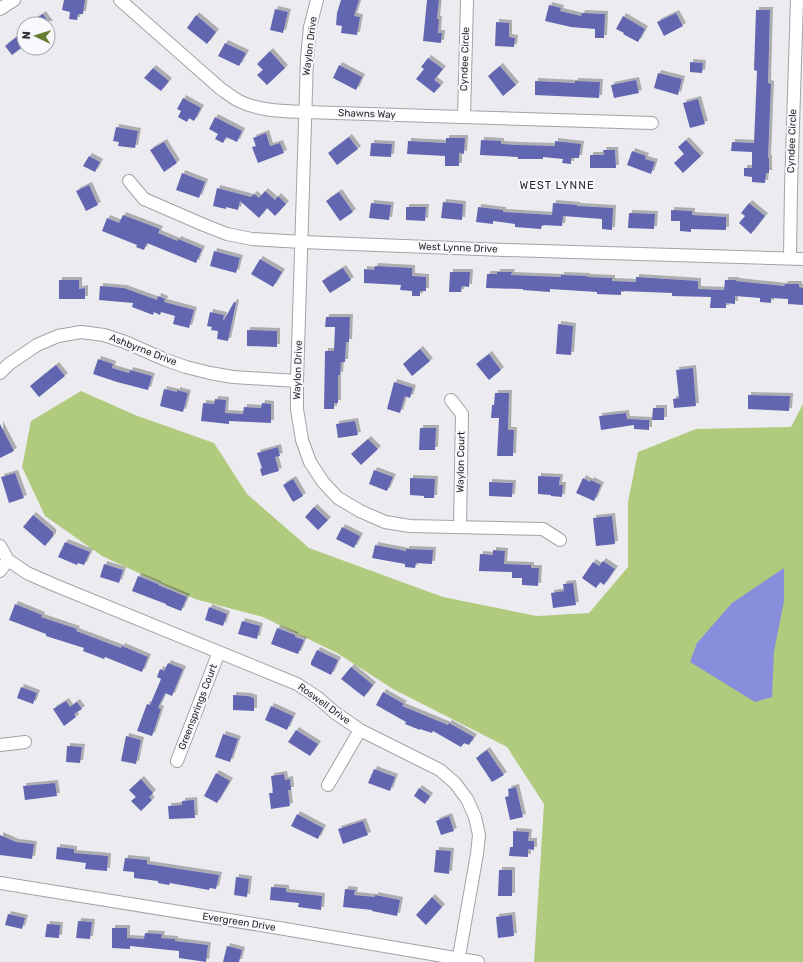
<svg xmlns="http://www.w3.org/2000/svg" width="803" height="962" font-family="Rubik,sans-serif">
<defs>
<filter id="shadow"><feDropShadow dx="3" dy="-3" stdDeviation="0" flood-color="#0004"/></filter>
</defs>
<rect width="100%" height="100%" fill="#ececf0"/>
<path fill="#b1cb7e" d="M81,391l54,24 79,28 33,51 62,54 134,49 94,19 52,-3 39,-46v-65l10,-50 58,-23 95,-2 12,-23v558h-269l10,-158 -37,-57 -114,-58 -56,-36 -74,-36 -68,-18 -93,-43 -57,-40 -23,-49 9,-46z"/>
<path fill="#878edc" d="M784,568v33l-10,50 -2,46 -17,5 -65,-40 7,-19 35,-40z"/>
<path fill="#6266b1" filter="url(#shadow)" d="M64,0h21l-2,14h-5l-1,6 -8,-1 1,-7 -8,-2z
M341,0h18l-5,16 6,1 -3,18 -16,-2 1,-7 -6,-1 1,-12z
M427,0h12l-2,19h2l-1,14h4l-1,10 -18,-2z
M549,5l12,3 -1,3 21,5 1,-3 23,1 -1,24h-9v-9l-24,-2 -26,-6z
M275,9l13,3 -5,21 -13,-3z
M756,10h14l-2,73 3,1 -3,74h1v15h-3l-1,10 -13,-1v-5l-8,-1v-8h8v-16l-21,-1 1,-9 22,1 3,-72 -3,-1z
M676,13l7,13 -19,10 -7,-14z
M43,14l7,10h-22z
M196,15l20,17 -9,12 -20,-16z
M623,16l22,13 -7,13 -15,-8 1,-1 -8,-4z
M496,22l13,1v14l6,1 -1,9 -19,-1z
M24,31v15l-12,9 -7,-9z
M225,43l21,10 -7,13 -21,-10z
M270,51l15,17 -18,17 -10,-10 6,-5 -6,-6z
M428,58l15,11 -9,11 7,5 -7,8 -18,-14 8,-10 -3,-2z
M690,62l13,1 -1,10 -12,-1z
M339,65l23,12 -6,13 -23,-12z
M500,66l16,19 -13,11 -15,-20z
M153,68l16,13 -8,10 -17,-13z
M658,73l24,6 -4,16 -24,-7z
M636,80l3,13 -25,5 -3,-13z
M535,81l40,2v-2l25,1 -1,16 -64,-3z
M183,98l18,10 -7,13 -5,-3 -2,4 -9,-5 3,-6 -4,-2z
M698,99l7,25 -15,4 -7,-25z
M215,117l27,14 -5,11 -11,-5 -3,6 -8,-4 3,-5 -9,-5z
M116,127l22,4 -3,17 -17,-2 1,-4 -6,-1z
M266,133l4,13 10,-3 4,10 -26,10 -6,-16 4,-1 -3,-8z
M349,137l9,12 -21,16 -9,-12z
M446,138h19l-1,16 -5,-1v13h-14v-10l-38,-2 1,-13 38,2z
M481,140l20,1v3l17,1 37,1v-5l26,3 -2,14h-8v6l-9,-1 1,-4 -20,-2v2h-25v-2l-38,-2z
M686,140l15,16 -18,17 -9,-10 10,-9 -6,-7z
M164,142l13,21 -13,9 -14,-22z
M371,143l21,1 -1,13 -21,-1z
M603,150h12l1,18h-26v-13h14z
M632,151l14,5 -1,3 10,3 -4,12 -24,-9z
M89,156l11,6 -5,10 -12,-6z
M182,173l23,9 -6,16 -23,-8z
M89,185l9,20 -12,6 -10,-20z
M217,188l34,9 3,-3 5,4 6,-7 10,9 3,-4 8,8 -11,12 -8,-8 -8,10 -19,-17 -2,9 -12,-3v2l-13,-3z
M339,192l14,20 -13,9 -14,-20z
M443,202l20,2 -1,16 -21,-2z
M371,203l20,2 -2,15 -20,-2z
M553,203l24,2v1l36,2 -1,22 -10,-1v-10l-39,-3 -1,10 -20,-1 -1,4 -26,-2v-3l-22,-3v3l-17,-2 2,-15 25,3v2l49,3z
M749,203l16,13 -14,18 -12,-11 6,-7 -4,-3z
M406,207h20l-1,14 -19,-1z
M671,210l21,1v4l34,2v13l-35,-1v3l-11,-1v-10h-9z
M629,213l26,1 -1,15 -26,-1z
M123,215l37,14 -2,4 19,8 1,-2 24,10 -6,14 -49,-20 -3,7 -8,-3 1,-2 -35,-14 5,-13 12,5z
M214,251l26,7 -4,15 -26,-7z
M260,259l22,13 -9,15 -22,-13z
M375,266l37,2v8l14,1v14h-6v5h-8v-5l-12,-1 1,-5 -37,-2v-14l10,1z
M343,268l8,12 -21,13 -8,-12z
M450,272h20l-1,15 -7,-1 -1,6h-12z
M497,272h15l-1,3 50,2v-2l26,1v1l25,1v3l24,1v-5l62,4v8l26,1 1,-10h11v1l48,5 1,-2h14v3l4,1v17l-15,-1v-5l-17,-1v5l-11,-1v-4l-25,-2v8l-9,-1v5h-16l1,-11 -39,-1v-3l-51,-2v4l-24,-1v-2l-47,-3v3l-27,-2v-1l-37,-1 1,-14h10z
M59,280h20v9l6,-1v11h-26z
M100,286l24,2 33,12 1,-4 7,3 -1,3 30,8 -5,18 -16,-4 2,-8 -14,-4 -1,3 -6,-3 -1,3 -21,-8 1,-4 -34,-3z
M234,302l2,1 -8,38 -11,-2 1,-8 -7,-1 1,-3 -5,-1 3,-14 14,3 -1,5h1z
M326,317h24l-1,25h-3l-1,20h-4l-1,13h-2v28h-4v6h-10l1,-58h9l1,-24h-10z
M558,324l15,2 -2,29 -15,-1z
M247,330l30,1v16l-30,-1z
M420,349l10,12 -18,15 -9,-12z
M489,354l12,16 -12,10 -13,-16z
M98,359l15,5 -1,4 17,5 1,-3 22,6 -4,14 -31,-8 -24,-8z
M56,365l9,11 -26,21 -9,-11z
M693,368l3,38 -22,2 -1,-9 6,-1 -3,-28z
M394,382l19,6 -3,10 -5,-2 -5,17 -13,-4z
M164,389l13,3v-2l11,3 -5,19 -23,-6z
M495,393h14l-1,37h6l-1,26h-16l2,-38h-8l1,-13h2z
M748,395l42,1 -1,15 -41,-2z
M215,399l11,1 -1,13 18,1 1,-7 17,1 1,-5 9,1v19l-42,-2v3l-28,-3 2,-18 11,1z
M653,408h11v12h-12z
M626,413l1,6 22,1v10l-15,-1v-4l-33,5 -2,-14z
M355,421l3,14 -20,3 -2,-14z
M0,424l14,27 -14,7z
M420,428h16l-1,22h-16z
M368,439l10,10 -17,16 -10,-11z
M278,447l2,9 -5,1 4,14 -17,5 -2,-7 2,-1 -5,-15z
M374,470l19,7 -6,14 -18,-7z
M15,473l9,25 -15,5 -8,-26z
M538,476l22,1 -1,8h4l-1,12 -11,-1v-1l-13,-1z
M410,478l25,1 -1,19h-10v-2l-14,-1z
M583,478l7,4 1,-2 10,5 -7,16 -18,-8z
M293,479l10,17 -10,6 -10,-17z
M489,482l24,1 -1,14 -23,-1z
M314,507l14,13 -10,10 -13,-13z
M33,515l20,17v4l-8,10 -22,-19z
M612,516l3,28 -19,2 -3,-28z
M342,527l18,9 -6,12 -18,-9z
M65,542l25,10 -6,13 -6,-2 -1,2 -19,-8z
M375,545l31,6v-2l27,1 -1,14 -16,-1 -1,5 -10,-1v-3l-33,-6z
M493,550l12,1 -1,13 27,1v3h8l-1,18 -16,-1v-7h-10v-6l-33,-1 1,-17 13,1z
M603,561l12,8 -11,16 -4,-3 -4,6 -14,-10 11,-16 6,4z
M104,564l19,6 -4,13 -19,-6z
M138,576l20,8v1l29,12 -6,14 -15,-6v-1l-34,-13z
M573,583l3,22 -23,3 -2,-15 13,-2 -1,-7z
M15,604l27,11 -1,2 36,12 -1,2 45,17 1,-2 26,11 -6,15 -37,-15 -1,2 -21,-8 1,-3 -38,-12v-2l-37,-14z
M209,607l18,7 -4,12 -18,-6z
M242,621l18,5 -3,13 -19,-5z
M277,628l18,7v2l9,3 -6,14 -27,-10z
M317,650l21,10 -7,15 -20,-10v-3z
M168,663l15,6 -11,27 -7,-3 -7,15 3,1 -9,27 -15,-5 10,-27 3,1 11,-26 -4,-2 3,-8 4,2z
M351,667l22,18 -9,12 -23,-18z
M21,687l16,6 -4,11 -16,-6z
M383,692l21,12 -2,2 46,19 1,-2 25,14 -5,8 -5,-2 -3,4 -28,-16 -1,2 -12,-4v1l-15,-6 1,-2 -30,-17z
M233,695l15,1 6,2v13l-21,-1z
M66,701l4,6 7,-5 5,7 -8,5 2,3 -12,9 -11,-17z
M271,706l22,10 -6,14 -22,-10z
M296,730l22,14 -8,12 -22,-14z
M223,734l15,5 -8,23 -15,-5z
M126,736l15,4 -5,24 -15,-3z
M67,746l15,1 -2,16 -14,-1z
M487,750l17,25 -12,7 -16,-24z
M374,769l21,8 -5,14 -22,-8z
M216,773l14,8 -13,22 -13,-7z
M284,774l1,6 5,-1 1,11h-3l2,16 -19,3 -2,-16h4l-2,-17z
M141,779l12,14 -4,4 3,3 -11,11 -10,-10 5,-4 -7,-7z
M55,783l2,13 -32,4 -2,-14z
M516,787l7,30 -13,3 -5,-23 4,-1 -1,-7z
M419,788l11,8 -5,8 -11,-8z
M194,800l1,18 -26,1 -1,-13 14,-1v-4z
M297,814l26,14 -5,11 -27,-13z
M449,816l5,15 -13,4 -5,-14z
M363,821l5,14 -25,9 -5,-15z
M513,831l16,1 -1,9h6v9l-6,-1v8l-19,-1 1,-9h3z
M0,835l16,7 18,2 -2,15 -32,-4z
M57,847l17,2v4l34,3 -1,15 -22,-2 1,-6 -30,-4z
M436,850l15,1 -2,23 -15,-2z
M125,858l22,2v4l72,11 -3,14 -6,-1 -1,2 -39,-7 -1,2 -11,-2v-2l-24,-3v-6l-11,-1z
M499,870h13v26h-14z
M236,877l13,2 -2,18 -13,-2z
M271,887l15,1v4l36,4 -1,14 -23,-3 1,-4 -29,-3z
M345,889l10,1 -1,5 21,2v-2l25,5 -3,16 -25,-5v-1l-29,-3z
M432,897l10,10 -16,18 -10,-10z
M8,914l17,4 -3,11 -17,-4z
M512,915l2,21 -16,2 -2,-21z
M78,921l14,1 -2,17 -14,-1z
M47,924l13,1 -1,13 -14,-1z
M112,928h15v10l17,1 1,-6 17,1 -1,4 14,1v2l33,4 -2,17 -27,-4v-7l-49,-5v3l-18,-1z
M227,946l15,4 -3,12h-16z"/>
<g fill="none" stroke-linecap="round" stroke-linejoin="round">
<defs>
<path id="minor" d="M120,0l101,89c6,4 12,9 18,12 20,10 44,10 66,11l347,11
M317,0l-7,27 -3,31 -10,323v28l5,31 8,22 13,20 15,16 22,13 25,11 25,4 133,3 17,11
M0,9l14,-9
M464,117l3,-117
M129,181l15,18 60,26 23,9 25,5 50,3 202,8 299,9
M790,258l1,-70 6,-188
M0,373l9,-9 28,-19 21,-9 23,-4 23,3 21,7 41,18 20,7 24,6 23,4 64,4
M451,400l11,14 -2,113
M0,546l8,14 19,13 25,11 245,100 20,13 17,15 26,18 80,40 15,13 12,16 8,18 4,18 -2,19 -19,108
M0,571l8,-11
M0,745l25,-3
M177,761l42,-109
M328,785l32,-55
M0,883l279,45 199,34"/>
</defs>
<use href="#minor" stroke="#a2a3a6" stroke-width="14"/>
<use href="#minor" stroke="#fff" stroke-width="12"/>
</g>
<g text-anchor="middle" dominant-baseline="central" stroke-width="4" stroke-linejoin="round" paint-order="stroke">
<g font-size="10" fill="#2a2b2c" stroke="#f9f9fd">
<text transform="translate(310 46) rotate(-83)">Waylon Drive</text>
<text transform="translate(465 59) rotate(-88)">Cyndee Circle</text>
<text transform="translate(367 114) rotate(2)">Shawns Way</text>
<text transform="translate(792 141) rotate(-88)">Cyndee Circle</text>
<text transform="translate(458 248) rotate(2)">West Lynne Drive</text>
<text transform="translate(143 350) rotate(21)">Ashbyrne Drive</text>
<text transform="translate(298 370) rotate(-88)">Waylon Drive</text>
<text transform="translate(461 462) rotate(-89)">Waylon Court</text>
<text transform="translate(324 704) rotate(36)">Roswell Drive</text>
<text transform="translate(198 707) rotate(-69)">Greensprings Court</text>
<text transform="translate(239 922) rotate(9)">Evergreen Drive</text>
</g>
<g font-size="11" letter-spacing="1" fill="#2a2b2c" stroke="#f9f9fd">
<text x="557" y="185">WEST LYNNE</text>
</g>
</g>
<g transform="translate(36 36) rotate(274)"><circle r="19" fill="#f9f9fd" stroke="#a6a7a9"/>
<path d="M0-3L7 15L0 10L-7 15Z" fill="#667d2f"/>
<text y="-6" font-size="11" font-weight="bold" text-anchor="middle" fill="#2a2b2c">N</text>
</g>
</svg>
